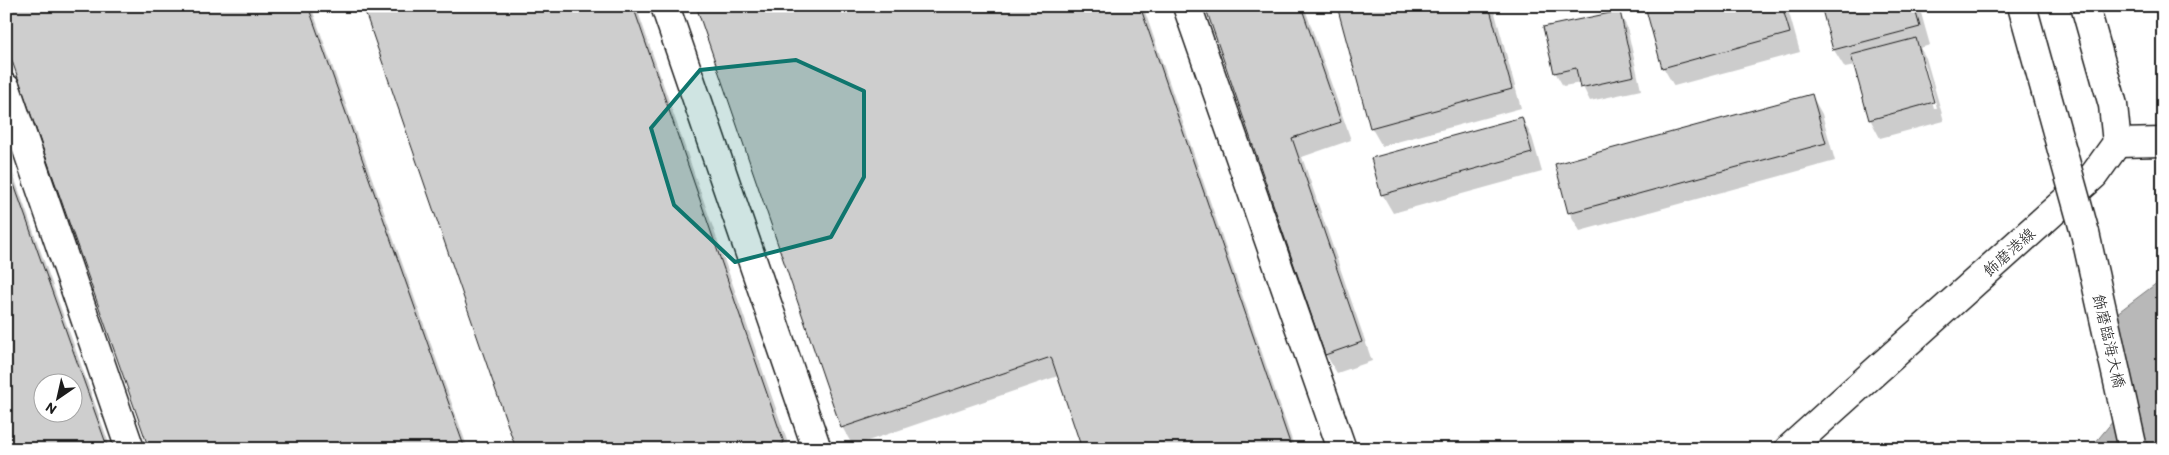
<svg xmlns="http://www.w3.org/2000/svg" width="2169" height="455" font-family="Itim,'Klee One',sans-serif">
<rect width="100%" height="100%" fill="#fff"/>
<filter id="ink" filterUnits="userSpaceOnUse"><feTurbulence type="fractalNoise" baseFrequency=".02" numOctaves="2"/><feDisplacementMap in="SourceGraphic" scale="10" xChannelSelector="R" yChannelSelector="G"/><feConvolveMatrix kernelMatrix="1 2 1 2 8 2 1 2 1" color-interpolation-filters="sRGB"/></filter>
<g filter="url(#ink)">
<path fill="#b8b8b8" stroke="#7a7a7a" d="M2163,277v172h-73l28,-34 -26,-83 61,-46z"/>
<path fill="#0003" fill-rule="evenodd" d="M6,6h305l157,443h-317z
M365,6h271l154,443h-272z
M697,6h446l152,443h-212l-25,-73 -205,70 -11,-19z
M1206,6h98l47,134 -49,17 70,204 -35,12 -11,-18z
M1338,6h155l28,102 -139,38 -11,-19z
M1646,6h141l13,46 -126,34 -11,-19z
M1822,6h97l11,39 -10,3 6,10 18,63 -64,17 -10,-19 -15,-53 -10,2 -11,-18zM1920,57h3l14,51h-3z
M1619,12l8,15 14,63 -51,11 -9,-18 -18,3 -8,-14z
M1812,96l10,18 13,47 -255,70 -11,-19z
M1522,118l10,19 10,35 -149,41 -11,-19z
M6,154l105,295h-105zM42,382h30v30h-30z"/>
<path fill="#cecece" stroke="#1c1c1c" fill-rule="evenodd" d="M6,6h302l157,443h-316l-143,-405z
M363,6h270l151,437 -16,6h-252z
M696,6h444l152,443h-210l-31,-92 -210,71z
M1205,6h96l40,116 -49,16 70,204 -37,13z
M1337,6h152l23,83 -142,39z
M1645,6h137l8,27 -128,35z
M1821,6h93l6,21 -87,23z
M1620,11l14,65 -54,12 -4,-20 -22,5 -11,-46z
M1916,38l18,64 -65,18 -18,-65z
M1812,94l14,49 -258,70 -13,-49z
M1522,117l10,36 -151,42 -10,-37z
M6,162l102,287h-102zM42,382h30v30h-30z"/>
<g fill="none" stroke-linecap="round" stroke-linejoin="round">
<defs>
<path id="minor" d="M665,6l152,443
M1187,6l155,443
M6,88l124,361
M2117,143l46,-1
M2085,233l48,216"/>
<path id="major" d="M1789,449l305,-274 23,-32 -4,-38 -28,-99"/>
</defs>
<use href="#minor" stroke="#1c1c1c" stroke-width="31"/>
<use href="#major" stroke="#1c1c1c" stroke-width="31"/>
<use href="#minor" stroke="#fff" stroke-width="28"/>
<use href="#major" stroke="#fff" stroke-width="28"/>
<defs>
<path id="minor-bridge" d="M2022,6l63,227"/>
</defs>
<use href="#minor-bridge" stroke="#1c1c1c" stroke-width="31" stroke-linecap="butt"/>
<use href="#minor-bridge" stroke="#fff" stroke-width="28"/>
</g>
</g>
<path fill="#0f766e" fill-opacity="0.2" stroke="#0f766e" stroke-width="4" stroke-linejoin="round" d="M796,60l68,31v86l-33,60 -96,25 -61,-57 -23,-77 49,-58z"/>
<g text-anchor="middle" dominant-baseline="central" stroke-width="4" stroke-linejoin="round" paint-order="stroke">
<g font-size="16" fill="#1c1c1c" stroke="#fff">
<text transform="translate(2009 252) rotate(-42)">飾磨港線</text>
<text transform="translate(2109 341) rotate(77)">飾磨臨海大橋</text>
</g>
</g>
<rect width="2169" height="455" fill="none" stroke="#fff" stroke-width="25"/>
<rect x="12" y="12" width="2144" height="430" fill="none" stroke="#1c1c1c" stroke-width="2" filter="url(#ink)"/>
<g transform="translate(58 398) rotate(214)"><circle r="24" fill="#ffffff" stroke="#a4a4a4"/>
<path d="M0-4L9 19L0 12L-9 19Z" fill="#1c1c1c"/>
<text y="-8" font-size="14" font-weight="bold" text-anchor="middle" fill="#1c1c1c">N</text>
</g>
</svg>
